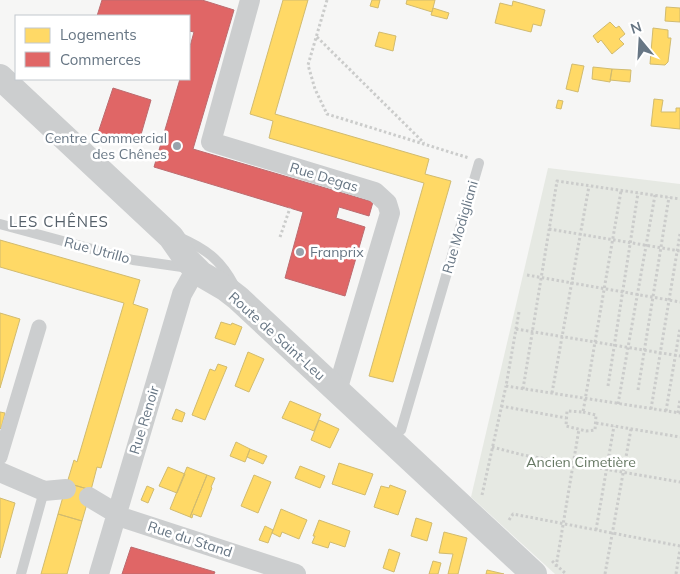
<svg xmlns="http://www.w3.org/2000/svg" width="680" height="574" font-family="Mulish,sans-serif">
<rect width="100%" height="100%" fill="#f6f6f5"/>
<path fill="#e6e9e3" d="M548,168l132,16v390h-125l-84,-77z"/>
<path fill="#ffd966" stroke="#d1bb6f" d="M283,0h25l-33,114 154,45 -4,15 26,7 -58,201 -24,-6 55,-193 -155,-45 4,-17 -23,-7z
M372,0h8l-2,8 -8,-2z
M407,0h28l-3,12 -26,-8z
M513,1l32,9 -4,16 -8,-2 -2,8 -36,-9 5,-20 12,3z
M666,7l14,1v14l-15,-1z
M433,8l16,5 -2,6 -16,-4z
M610,22l6,6 3,-2 6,8 -6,5 5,5 -12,10 -11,-14 -3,3 -5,-7z
M653,28l15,2v8h3l-3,24 -3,3 -15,-1z
M379,32l17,4 -3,15 -18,-5z
M572,64l12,2 -6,26 -12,-3z
M593,67l19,2 -2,13 -18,-3z
M612,69l19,1 -1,12 -20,-2z
M654,99l9,1 -2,12h15v-4h4v21l-29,-3z
M558,100l5,1 -2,8 -5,-1z
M0,240l140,40 -7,24 15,5 -47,159 -4,-1 -6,23 -24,-7 7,-23 3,2 47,-159 -124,-36z
M0,313l20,6 -20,69z
M221,322l10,3 1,-2 10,4 -7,18 -20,-7z
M248,352l16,7 -15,33 -14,-6z
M218,364l9,3 -22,53 -13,-5 18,-46 5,2z
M290,401l31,13 -7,17 -32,-13z
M176,409l9,4 -3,9 -10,-3z
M0,412l5,1 -4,16 -1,-1z
M319,420l20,9 -9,19 -19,-8z
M236,442l14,7 -5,13 -15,-6z
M250,449l17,7 -4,8 -16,-7z
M339,463l34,11 -8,21 -33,-11z
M300,466l25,10 -5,12 -25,-10z
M168,467l17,7 -8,19 -18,-7z
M187,467l20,8 -17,42 -20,-8z
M207,475l8,3 -4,9 1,1 -11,29 -8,-3 -1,4 -2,-1z
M254,475l17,7 -13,31 -17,-7z
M67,483l24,7 -9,31 -24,-7z
M390,485l16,6 -8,24 -24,-8 7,-21 8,2z
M147,486l7,3 -6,14 -7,-3z
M0,498l15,5 -15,55z
M281,509l26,11 -8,19 -17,-7 -2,5 -8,-4z
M58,514l24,7 -15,53h-26z
M416,518l16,5 -5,18 -16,-5z
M319,520l31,11 -5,16 -15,-5 -2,6 -16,-5 3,-7h-2z
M265,526l8,4 -5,13 -9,-3z
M444,532l23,6 -9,36h-10l5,-20 -14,-1z
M389,549l11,4 -6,19 -11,-4z
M433,561l8,2 -3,11h-9z
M487,570l17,4h-18z"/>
<path fill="#e06666" stroke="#bc6b6f" d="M102,0h100l32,10 -41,139 180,53 -4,14 -30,-9 -3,11 29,9 -20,69 -60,-18 18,-66 -149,-45 26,-88h9v-29l5,-18 -5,-1v-15h-92z
M113,88l38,12 -11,38 -10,-3 -3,8 -29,-10z
M131,547l84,25 -1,2h-92z"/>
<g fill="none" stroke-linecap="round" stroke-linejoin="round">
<path stroke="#cbcccb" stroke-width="3" stroke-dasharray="2.5 2.5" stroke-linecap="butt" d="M327,0l-19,65 7,24 12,25 142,44
M317,37l107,106
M549,229l131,22
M280,237l10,-29
M527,275l153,27
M519,312l-13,74 174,27
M516,329l164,27
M608,386l30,-193
M523,389l34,-208 123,18
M638,390l31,-193
M552,393l37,-207
M618,404l37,-209
M501,406l65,12
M651,409l29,-175
M666,411l14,-83
M583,412l13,3 -1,15 -9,1 -20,-5 1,-15 16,1 38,-221
M678,413l2,-14
M596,423l84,14
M492,447l31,8 157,27
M482,495l24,-109
M509,520l4,-6 167,32
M596,530l18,-104
M552,561l14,13
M556,567l23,-138
M605,574l26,-145
M676,574l4,-25"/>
<path stroke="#cccecf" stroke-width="10" d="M0,224l133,36 56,8
M179,237c27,12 41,22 55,48
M390,439l11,-9 78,-267
M21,574l23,-83"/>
<path stroke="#cccecf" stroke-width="15" d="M0,457l39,-130"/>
<path stroke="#cccecf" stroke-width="20" d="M250,0l-39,142 164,50 12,11 3,10 -53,178
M0,472l44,19 22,-2
M89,497l35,21 172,56
M99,574l83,-280 14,-25"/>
<path stroke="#cccecf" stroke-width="26" d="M0,77l171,160 16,23 14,14 24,14 13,10 296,276"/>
</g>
<g fill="#99a3ac" stroke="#fff" stroke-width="2">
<circle cx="177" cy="146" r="5"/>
<circle cx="300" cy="252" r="5"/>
</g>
<g text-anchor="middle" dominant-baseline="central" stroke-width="5" stroke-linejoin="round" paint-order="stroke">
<g font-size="14" fill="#677684" stroke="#fff" text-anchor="end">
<text x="167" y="138">Centre Commercial<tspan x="167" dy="16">des Chênes</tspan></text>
<text x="310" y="252" text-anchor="start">Franprix</text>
</g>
<g font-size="14" fill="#677684" stroke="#fff">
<text transform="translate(324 177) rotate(17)">Rue Degas</text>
<text transform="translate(460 227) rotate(-74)">Rue Modigliani</text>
<text transform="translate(97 250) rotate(15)">Rue Utrillo</text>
<text transform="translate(277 336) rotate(42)">Route de Saint-Leu</text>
<text transform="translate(144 420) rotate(-73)">Rue Renoir</text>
<text transform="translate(190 539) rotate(18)">Rue du Stand</text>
</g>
<g font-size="14" fill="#657762" stroke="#fff">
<text x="581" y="462">Ancien Cimetière</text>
</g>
<g font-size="15" letter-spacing="1" fill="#55606a" stroke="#fff">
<text x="59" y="221">LES CHÊNES</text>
</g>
</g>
<rect x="15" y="15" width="175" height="65" fill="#ffffff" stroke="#c2c8ce"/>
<rect x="25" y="28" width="25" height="15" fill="#ffd966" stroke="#c2c8ce"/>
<text x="60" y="40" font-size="15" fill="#677684">Logements</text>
<rect x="25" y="52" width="25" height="15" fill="#e06666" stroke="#c2c8ce"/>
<text x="60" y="65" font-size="15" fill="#677684">Commerces</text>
<g transform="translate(640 40) rotate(342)" stroke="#ffffff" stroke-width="4" paint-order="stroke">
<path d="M0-4L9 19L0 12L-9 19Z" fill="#677684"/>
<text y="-8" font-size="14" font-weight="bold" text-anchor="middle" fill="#677684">N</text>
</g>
</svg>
